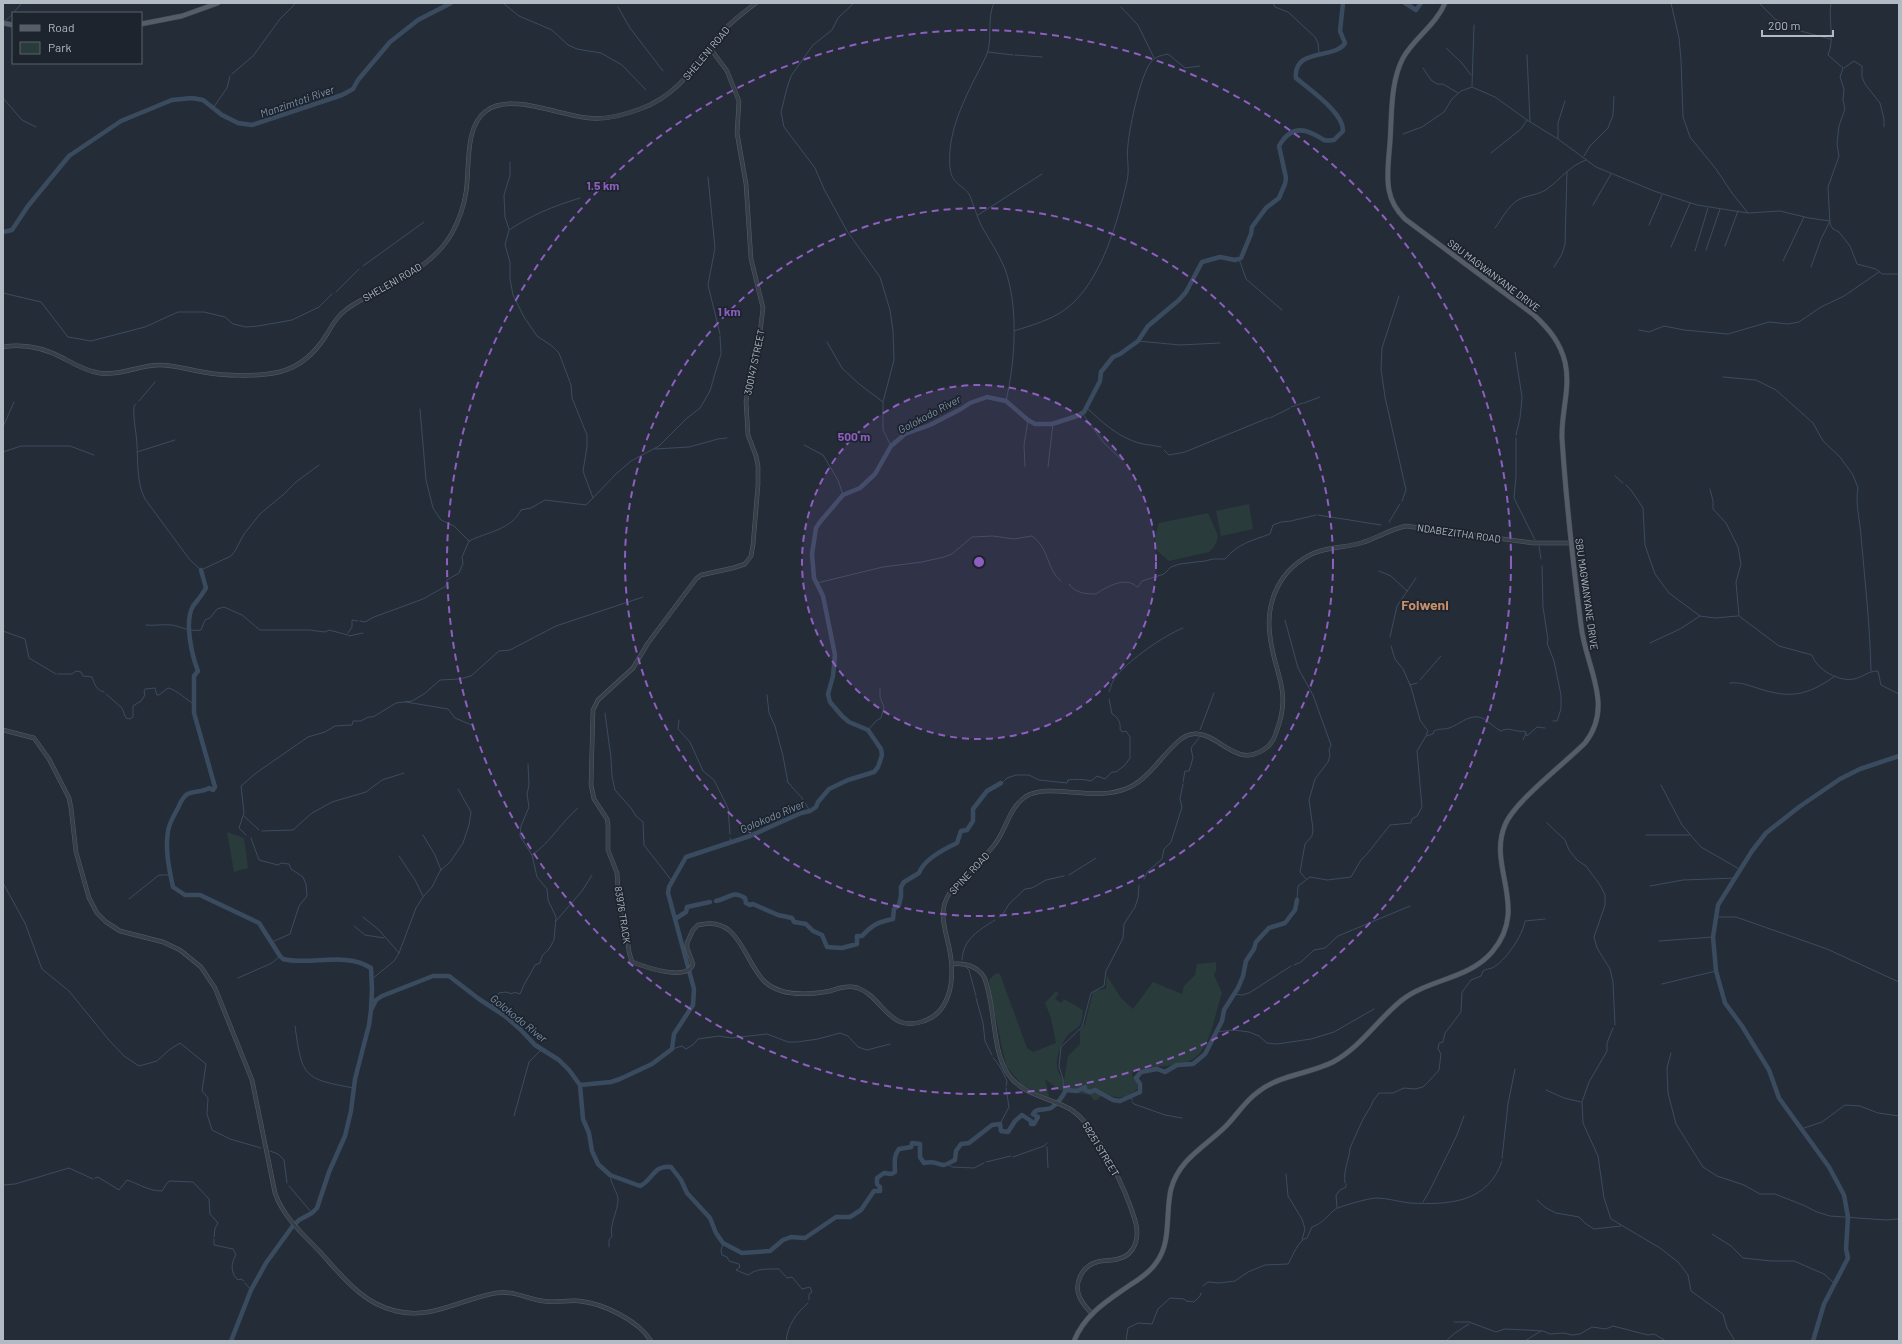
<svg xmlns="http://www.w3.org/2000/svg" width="1902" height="1344" font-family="Barlow,sans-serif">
<rect width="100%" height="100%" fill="#242d37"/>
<path fill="#293b3a" d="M1249,504l4,25 -32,7 -5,-25z
M1208,513l9,20 1,5 -4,9 -5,5 -40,9 -12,-10 -2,-15 4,-13z
M227,832l17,6 4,30 -14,4z
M1216,962v9l-2,4 8,18c-10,27 -10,68 -46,72 -11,1 -34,3 -43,7l-1,3 5,7v7c-10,9 -20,11 -32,4l-8,7h-3l-4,-5 -31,-5 -14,-11 4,16 -1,3 -26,-13 -16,-19 -16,-76 -1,-10 7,-7 4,1 27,74 6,4 23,-9 -5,-25 -6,-15 11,-12 3,2 -4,6 6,4 3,-4 19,11c-1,5 -1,11 -3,15 -3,4 -9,6 -12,10 -10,13 -17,32 -4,45l4,-24 12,-12v-14l5,-6 8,-32 4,-2 9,-1 1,-13 14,22 12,11 20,-27 29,12 2,-8 11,-11 2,-11z"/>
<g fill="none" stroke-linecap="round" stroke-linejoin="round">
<path stroke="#3b4b5f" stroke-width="1" d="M503,3l16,13 33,14 16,15 9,4 24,4 21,12 24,25
M616,3l1,1
M854,3l-16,15 -6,12 -19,15 -22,31 -4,12 -6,24 3,15 31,41 9,21 23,42 33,46 10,33 3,21 1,29 -11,42v28l8,16
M994,3c-7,14 -2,33 -6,48 -3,9 -9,19 -13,27 -14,28 -28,58 -25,90 2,18 15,17 20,28 4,10 7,21 12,31 8,14 17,27 23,42 14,39 10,93 1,132
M1273,3l2,4 13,5 27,25 3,6 1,10
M1671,3l8,35 2,22 2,57 7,20 26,32 16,24 16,20
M1759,3l16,16 22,11 33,9
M1831,3c-3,17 4,36 -3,52l15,13 -3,9 4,12 -1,11 2,9 -6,17 -2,18 2,12 -11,31 2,37 3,5 6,3 11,14 7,18 19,5 6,5h17
M618,7l12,21 33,43
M1121,7l17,18 16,33
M13,13l9,-10
M5,21l8,-7
M1446,48l15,14 10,13
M988,52l25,3
M1015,55l27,2
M1527,55l3,66
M1423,68l8,12 6,4h6l15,9
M1844,68l10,-7 8,5v11l3,7 15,19 4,16v8
M232,74l21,-18 27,-37 16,-16
M1472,86l2,-61
M3,98l19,22 14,7
M213,108l14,-20 3,-12
M1403,134l19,-7 22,-15 8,-13 9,-8 11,-4 23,10 32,23 31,19 38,28 58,24 43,14 51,8 32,-2 29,7 21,3 -9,18 -10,28
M1558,139v-16l7,-22
M1491,153l30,-24 6,-9
M1584,156l6,-10 18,-18 5,-13 1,-19
M708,177l7,71 -7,37 12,49
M580,198c-29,9 -46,16 -71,32l-4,15 5,17v17l3,16 11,22 13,19 15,10 7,7 12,32 1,13 15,37v12l-4,24 10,27
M1593,205l18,-31
M978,215l64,-41
M1649,225l13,-30
M1495,228c7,-9 13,-22 23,-28 9,-5 21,-5 29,-11 14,-10 22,-23 39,-29
M509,229l-4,-12 -1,-22 6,-20v-13
M1725,246l13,-35
M1671,247l19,-44
M1706,250l14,-41
M1695,251l13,-43
M1239,259l7,20 36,31
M1783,261l21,-44
M363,266l61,-44
M1554,267l8,-13 3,-10 2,-72
M336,292l23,-23
M3,293l38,9 27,35 23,4 54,-14 33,-15h26l21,5 8,7 13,3 12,-1 34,-6 27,-13 13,-13
M1399,296l-17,52 -1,21 4,28 21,93 -4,11
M1639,330l10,2 15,-6 20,4 44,4 41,-12 19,2 11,-2 22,-15 23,-11 35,-24
M1014,331c18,-6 38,-11 53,-23 34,-26 51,-87 60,-127 3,-12 -1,-24 1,-36 1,-16 14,-79 26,-86 3,-3 10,-4 14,-5l17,14 15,-2
M1138,341l42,4 40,-2
M827,342l15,26 17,16 24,18
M1515,352l7,45
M1723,377l33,3 20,10 37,33 10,18 17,16 13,18 5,13c-3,14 2,33 3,48 4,46 9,90 10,135
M139,401l16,-19
M1304,403l16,-6
M136,404l-2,2c-1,10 1,19 2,28 3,22 -1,46 9,65l45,61 11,10 30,-14 4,-5 9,-17 16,-20 24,-20 12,-12 23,-17
M1291,407l12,-4
M1087,408c16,15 31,29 52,35 7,2 14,2 22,4
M420,409l6,71 7,28 8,12 13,6 15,15
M1082,413l22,30 18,17
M1270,418l20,-10
M3,427l11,-25
M1516,435l4,-17 2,-20
M1516,438v38l-2,22 21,42
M804,445l19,10 15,25 5,15
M655,449l34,-2 29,-8 9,-1
M1164,450l5,5 16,-3 83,-34
M3,452l18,-6h49l24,9
M137,452l38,-12
M1025,467l-1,-22 4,-25
M1048,467l5,-44
M1615,476l8,7
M1626,485l5,5 12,18 2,37 10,29 14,19 31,23 15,2 23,-2
M1710,489l3,12v8l13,14 12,24 3,17 -5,18 3,34 40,30 33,9c5,15 27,27 42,24 9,-2 14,-8 24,-8l3,14 18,9
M1318,515l63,10
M1389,522l11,-18
M1539,546l2,13
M1542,566l1,41 5,33 -1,3 7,18 7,34v14l-4,12h-4
M1379,571l12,5 16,15
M817,583l66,-16 39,-5 22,-5 8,-3 20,-17 21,-1 21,3 18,-3c18,13 14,33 29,45
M1069,584c6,9 16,10 27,10 9,-6 25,-16 37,-10 2,1 3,3 5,3l4,-6 22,-7 7,-7 9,-3 25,-3 8,-2h12c14,-16 26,-18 45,-25l3,-9 8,-3 10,-1 25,-6
M1285,620l13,48 15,27 18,50 -2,5 1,5 -2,7 -13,17 -6,21 4,29 -1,7 -7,8 -5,28 6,7
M360,621l5,1 9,-5 49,-18 23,-13 1,-6 12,-7 4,-10 -1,-6 7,-16c18,-9 42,-11 52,-31l10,-2 14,-8 41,5 31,-32 14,-12 28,-15 27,-27 14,-11 10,-17 6,-21 5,-16 -1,-18
M146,625c9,1 17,-1 26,0 10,2 18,7 29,5l4,-10 5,-2 7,-9 7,-2 18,8 18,15h49l16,2 4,-2 19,5
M3,631l22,8 4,19 27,16
M348,633l4,-6v-7l6,1
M349,636l14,-3
M1390,637l7,-31 19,-28
M1650,643l30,-14 20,-13
M1391,646l4,13 8,10 8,18 9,33 8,11 -2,4
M58,674h14l4,-3 5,1 2,4 9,1c3,8 4,13 12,15
M1420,680l21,-24
M1730,683c11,-1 17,2 27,5 33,11 50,8 78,-12
M1410,685l7,-2
M1109,692c2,-6 4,-13 8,-17 14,-16 46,-39 66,-47
M106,694l16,14 4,10 4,1 3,-2v-11l8,-5 4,-6 -1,-4 1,-2 10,-1 2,7h2l9,-7c8,1 18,12 26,16
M767,695l2,18 6,13 8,30 5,27 3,2
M406,702l42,7 7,9 19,8
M605,713l6,45 1,18 3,14 16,18 5,8 7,6 1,23 28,36
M679,720l-1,9 12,13 13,29 11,9 14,28 2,26
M868,730l8,-9 5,-3 3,-11 -4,-10v-9
M1200,730l14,-37
M1523,740l3,-7
M1004,781l3,-3 9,-3h13l10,5 28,3 1,-3c7,-1 16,-1 23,1l6,-5 8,3 7,-7h4l9,-7 5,-7v-21l-4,-6 -4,1 -2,-3c1,-6 -2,-12 -8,-15l-3,-15
M1183,782l2,-11h4l4,-13 -2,-10 8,-10
M1661,785l21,40 19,22 40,23
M791,786l11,12 8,13
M244,816l15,14
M1547,823l18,17 4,10 8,10 9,6 14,19 5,10v10l-11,32 3,11 13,21 3,13 2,43
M262,831l31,-1 19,-17 20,-11 34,-10 16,-12 22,-7
M246,835l-7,-7 5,-15 -3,-27 15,-13 52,-36 17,-5 10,-6 17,-1 1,-4h8l7,-4h5l23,-14 16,-2 12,-7 16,-14 20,-1 11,-3 28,-25 11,-1 46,-24 87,-29
M423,835l12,20 6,15
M1646,835h44
M251,838l8,22 19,5 3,-2 8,1 2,5 12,8 3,7 1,12 -8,10 -9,28 -18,8
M730,838l1,3
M532,855c19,-13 29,-33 46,-47
M399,856l16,24 8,16
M1069,875l27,-17
M1144,879l4,-8 14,-12 2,-10 7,-7 11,-35 -2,-8 3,-15
M3,883l22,40 17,46 27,22 39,48 16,17 15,10 18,-5 12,-11 11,-7 26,21 -4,27 6,7 -1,16 5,16 18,9 31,9
M1650,886l33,-6 53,-2
M129,899l30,-24h11
M1297,900l1,-14 12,-9 17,3 24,-3 10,-17 6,-6 23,-29 21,-2 1,-4 5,-3 5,-9 -5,-56 9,-15 7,-2 1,-3c5,-3 10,-1 15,-3 10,-3 19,-13 30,-11 8,2 14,10 22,14 8,-5 15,2 24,0l2,5 10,-9 8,1
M363,917l16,13 20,23
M999,917l4,-3 6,-10 16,-15 7,-1 14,-8 18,-4
M1716,917h20l91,32 72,33
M556,921l26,-30 10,-16
M354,926l11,9 19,3
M1659,941l54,-4
M962,960c1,-21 17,-30 33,-40
M1294,965l7,-3 13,-12 11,-2 13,-12 72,-30
M966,967l3,3 7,26
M238,978l34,-15 8,-7
M372,979l22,-18 5,-8 17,-45 7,-11 9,-10 8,-16 10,-9 13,-19 6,-18 2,-13 -13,-23
M1662,984l54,-13
M1233,994l9,1 7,-2 42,-27
M976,998l7,25 2,18 7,14
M491,1007l8,-14 7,-1 6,2 2,-2 6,2c4,-11 10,-19 15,-29l5,-2 2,-7 7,-7 5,-9 2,-23 -8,-17 -1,-11 -10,-12 -5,-22 -12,-19 1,-10 8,-19 -2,-13 2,-9 -1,-21
M295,1026c7,51 8,53 59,62
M1613,1028l-6,15v8l-18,31 -7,20 1,21 15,33 6,42 7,21 49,29 18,14 10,13 3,16 32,23 4,14 8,13
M1216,1032l18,-2 15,2 10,4 8,7 10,1 34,-5 23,-7 40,-23
M672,1049l10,-3 4,3 8,-5 4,-5 21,-3 12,2 36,-4 21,8h9l21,-3 22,-6 8,3 10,11 9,3 23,-6
M1671,1053l-4,15 1,25 8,31 27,43 14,9 27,9 16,9h15l28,11 14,7 13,4 56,4 13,-1
M993,1058c6,5 10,15 14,23l-1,5
M1546,1090l18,8 17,4
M1064,1094l-1,-15 -4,-13 2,-19 21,-20 9,-34 13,-7 2,-15 17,-33 1,-14 11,-17 3,-9 1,-13
M1131,1096l1,4
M1132,1102l2,2 31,11 17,3
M514,1116l15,-54 13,-13
M1000,1124l9,-17 -3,-19
M1801,1129l21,-7 23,-17 15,1 18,7 21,3
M1047,1147l1,21
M270,1151l8,3 6,6 3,23
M1013,1157l31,-11 3,-3
M1502,1158l6,-54 7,-35
M986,1162l25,-6
M948,1164l4,3 22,1 10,-5
M1286,1174l2,22 14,23 3,10 -3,11
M95,1178l3,-1 21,13 8,-10c12,4 22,11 35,11l5,-8 3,-2 23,1 16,17 1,15 8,9 -3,5 -1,9
M1345,1183c-2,-13 4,-22 5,-35l13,-29 8,-13 2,-5 6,-8h14l11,-5 11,1 8,-2 6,-6 10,-11 2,-16 -3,-5 1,-6 4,-1 2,-9 16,-21 1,-20 9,-12 10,-4 2,-5c3,-2 6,-2 9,-3 13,-6 31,-33 33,-47l20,-2
M3,1185l12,-1 54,-16 24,11
M289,1186l23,27
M1537,1200l9,8 10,5 23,4 7,7 8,5 27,-3
M1423,1202l6,-10 28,-57 7,-19
M1338,1208c10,-4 28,-9 38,-10 12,0 23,4 34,5 39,2 78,0 92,-42
M1712,1234l19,12 12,12 28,3h23l30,13 11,10
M214,1239v6l19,4 3,6c-5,8 -6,18 2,25l3,-1 3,2
M723,1243l-2,8 1,4 5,2 2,4 10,3 1,3 -4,3 12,5c9,-7 21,-6 31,-6l8,9 5,-1 10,12 8,-2 2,5 -3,2v6
M609,1247v-7l3,-4c-3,-12 6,-24 6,-37 0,-6 -7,-14 -8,-24
M245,1283l6,7
M1203,1286l5,-4 11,1 16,-2 13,-9 17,-7 23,-1c5,-8 10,-24 19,-26l5,-11c12,-4 15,-12 25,-19l-1,-13 4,-5 6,-3v-3
M1454,1322h15l27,10 9,-3 21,1 17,1 7,3 14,-1 8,2 8,-1 12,-7 14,2 7,-3 35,9 6,-1 12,7
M786,1341c2,-17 10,-27 22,-38
M1126,1341l2,-13 10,-5 14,1 6,-15 12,-11 14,1 2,2 8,1 6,-6 1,-3
M1446,1341l9,-8 14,-9
M1525,1341l16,-10"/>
<path stroke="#3b4b5f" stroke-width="4.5" d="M1405,3l11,7 5,-7
M3,232l9,-2 16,-24 41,-50 52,-35 51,-21 20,-2 11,2 19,15 16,8 14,2 90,-30 11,-6 5,-9 32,-38 28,-22 33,-17
M201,570l5,18c-4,7 -9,13 -13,18 -9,16 -1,50 5,65l-4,5v37l21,74 -2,3 -4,-2c-7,5 -16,2 -23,7 -4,4 -6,8 -8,13 -4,7 -9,16 -10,23 -3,18 1,38 5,56l12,8h15l59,28 21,33 3,3c27,7 62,-8 88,9l1,22 -1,18
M716,901c14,-3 16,-11 29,-3l1,5 4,2 3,-1 25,11 14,3 2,4 12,2 7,7 9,4 5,12 15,1 15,-4v-8h5c10,-11 16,-14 31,-17l1,-10 5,-4 2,-9v-9l3,-5 15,-9c5,-14 25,-24 38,-30l4,-12 6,-1 6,-9v-12l14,-18 14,-8
M675,919l11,-7 1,-5 23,-5
M580,1085l3,34 6,14 3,18 6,13 12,11 30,11c12,-5 14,-22 31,-19l10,13 6,13 23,25 6,15 7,10 19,10 28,-2 13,-11 8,-3 14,1 31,-21h14l11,-7 13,-19h6v-4l-3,-3v-6l7,-5 7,1 4,-2c0,-8 -2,-16 4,-23l12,-2 1,-4 8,1v13l4,6c11,-2 9,0 19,2 4,0 9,-4 12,-5l1,-9 5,-7 8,-1 23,-18 8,-1 1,7 7,1 7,-11 7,-6 9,6v3h3l4,-7 -5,-3c4,-7 11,-3 18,-6 6,-4 12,-12 15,-18l11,1 8,-4v3l5,2 5,-2 18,10 7,1 20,-9v-8l-4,-6 5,-6 16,-3 8,3 12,-7 16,-1 12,-10 17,-33 2,-11 14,-22 5,-12 3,-15 8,-12 2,-7 13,-14 16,-5 10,-13 2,-10
M231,1341l20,-51 15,-27 26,-36 7,-7 13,-7 5,-5 12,-36 16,-36 6,-25 4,-32 14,-54 2,-15 5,-10 6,-4 51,-20h16l30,23 26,17 16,14 14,15 24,15 10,10 11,15 31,-3 9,-3 32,-15 20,-15 2,-15 19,-29 1,-16 -26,-96 1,-6 17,-30 64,-21 51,-23 9,-2 6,-4 2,-5 11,-13 19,-9 26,-8 4,-5 4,-12 -1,-6 -13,-19 -19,-8 -7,-6 -12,-14 -2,-8 5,-18 2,-21 -12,-59 -9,-18 -2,-24 4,-26 4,-6 23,-27 17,-7 15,-14 16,-28 14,-12 25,-9 31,-16 9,-6 17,-6 19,4 22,19 7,4h17l25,-8 7,-4 16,-31 1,-9 12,-15 7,-3 18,-13 10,-15 31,-26 7,-8 16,-30 18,-5 15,3 6,-2 10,-24 1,-7 14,-19 13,-10 6,-14 1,-6 -7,-32c8,-14 19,-20 34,-12 4,1 8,5 11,6 3,1 7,0 10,0l9,-9c1,-18 -33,-41 -47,-53 -3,-31 39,-18 49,-35l-5,-12 3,-28
M1813,1341l11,-37 24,-46 -2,-9 2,-32 -4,-22 -15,-28 -50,-69 -10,-28 -27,-44 -17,-23 -9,-32 -3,-34 5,-32 34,-54 14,-18 33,-26 41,-28 20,-10 39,-13"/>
<defs>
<path id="minor" d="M710,48l17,23 12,30 -2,32 9,51 5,75 12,49 -5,41 -9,31 -3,22 2,33 8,21 2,10v19l-5,60 -2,11 -6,8 -12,4 -32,7 -5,4 -48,64 -15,25 -35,32 -5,10 -2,75 3,14 13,20 1,5v26l9,23 1,16 7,28 4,35 3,10c13,5 55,20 61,2l-6,-16v-5l6,-13 5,-5c42,-11 45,36 67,57 17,15 44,13 65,9 9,-3 18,-6 28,-3 25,9 31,46 66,33 25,-8 30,-38 27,-62 -3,-28 -19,-49 5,-74 12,-14 28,-26 39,-41 11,-14 14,-36 30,-47 25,-16 70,7 105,-10 24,-11 44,-52 63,-53 26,-3 43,37 73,14 6,-4 9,-11 11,-18 15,-40 -3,-57 -7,-94 -5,-36 11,-68 44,-83 16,-7 34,-5 50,-11 15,-5 27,-13 42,-16l127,17h38
M3,347c22,-4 41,1 60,11 11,6 23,13 36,15 22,3 40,-8 61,-8 15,0 28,5 43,7 21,4 55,5 76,0 21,-5 37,-20 48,-38 4,-7 8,-14 14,-20 8,-8 18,-13 28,-18 31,-17 65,-31 83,-63 7,-13 12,-27 14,-41 4,-24 -2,-65 20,-81 25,-19 74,5 103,7 17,2 35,-3 51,-9 40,-14 58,-48 83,-78 10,-11 21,-19 33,-28
M3,730l31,8 15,21 20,39 2,10 5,44 13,46 8,15 9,9 14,9 43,11 17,8 21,17 14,21 37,92 23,113c8,24 29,42 46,60 21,23 42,51 75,58 36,9 65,-12 100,-18 17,-3 31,6 47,8 12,2 24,-1 36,0 24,2 60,20 72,40
M952,964c13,-1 24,1 32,13 12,28 7,72 24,97 15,22 41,23 62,35 27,16 56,82 65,111 5,16 1,35 -17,39 -7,2 -15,1 -21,3 -15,4 -24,22 -17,36 3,6 7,10 11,15"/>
<path id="major" d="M3,23l10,2
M141,24l41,-8 36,-13
M1074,1341c11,-27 33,-40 56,-56 10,-6 19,-12 26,-22 16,-21 9,-49 15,-74 8,-30 34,-42 55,-63 11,-11 19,-25 32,-34 21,-17 51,-18 75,-30 28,-15 45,-43 69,-62 27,-21 67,-21 90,-48 38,-44 -5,-85 13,-127 9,-23 60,-62 80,-82 30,-38 0,-77 -4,-118 -8,-62 -15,-125 -19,-187 -1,-26 9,-50 3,-76 -5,-20 -16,-33 -31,-47l-129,-96c-8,-8 -14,-17 -16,-29 -3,-15 0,-33 1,-48 2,-27 0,-59 13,-84 11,-20 33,-33 42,-55"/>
</defs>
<use href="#minor" stroke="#555d66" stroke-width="4.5"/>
<use href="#major" stroke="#414851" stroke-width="5.5"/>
<use href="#minor" stroke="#373f48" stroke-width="3.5"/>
<use href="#major" stroke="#555e68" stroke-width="4.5"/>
</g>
<circle cx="979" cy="562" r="177" fill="#8e5ec1" fill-opacity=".12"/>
<g fill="none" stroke="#8e5ec1" stroke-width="2" stroke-dasharray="7 5">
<circle cx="979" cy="562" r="177"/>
<circle cx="979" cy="562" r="354"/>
<circle cx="979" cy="562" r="532"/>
</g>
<g text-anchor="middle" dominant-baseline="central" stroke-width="3.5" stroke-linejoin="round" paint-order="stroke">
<g font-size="10" fill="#b2bac4" stroke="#1d242d">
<text transform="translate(706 53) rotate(-50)">SHELENI ROAD</text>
<text transform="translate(1494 275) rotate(37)">SBU MAGWANYANE DRIVE</text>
<text transform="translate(392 282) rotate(-30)">SHELENI ROAD</text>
<text transform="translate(754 362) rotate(-78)">300147 STREET</text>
<text transform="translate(1459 533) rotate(8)">NDABEZITHA ROAD</text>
<text transform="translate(1587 594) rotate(82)">SBU MAGWANYANE DRIVE</text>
<text transform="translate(969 873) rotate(-47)">SPINE ROAD</text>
<text transform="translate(623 915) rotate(81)">83976 TRACK</text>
<text transform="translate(1101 1149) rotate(59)">58251 STREET</text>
</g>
<g font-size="11" font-style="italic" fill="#7d91a9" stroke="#1d242d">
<text transform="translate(297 101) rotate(-19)">Manzimtoti River</text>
<text transform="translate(929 414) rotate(-28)">Golokodo River</text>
<text transform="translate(772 816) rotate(-23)">Golokodo River</text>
<text transform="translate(519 1018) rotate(39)">Golokodo River</text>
</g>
<g font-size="14" font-weight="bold" fill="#c78f6a" stroke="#1d242d">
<text x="1425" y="604">Folweni</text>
</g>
</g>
<circle cx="979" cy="562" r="6" fill="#8e5ec1" stroke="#1d242d" stroke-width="2"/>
<g font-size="12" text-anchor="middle" font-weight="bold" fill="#8e5ec1" stroke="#1d242d" stroke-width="3.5" stroke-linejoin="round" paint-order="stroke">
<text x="603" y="190">1.5 km</text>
<text x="729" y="316">1 km</text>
<text x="854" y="441">500 m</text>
</g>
<rect width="1902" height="1344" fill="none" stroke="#b2bac4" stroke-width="8"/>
<rect x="12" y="12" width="130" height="52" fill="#1d242d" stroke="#596069"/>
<rect x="20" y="25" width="20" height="6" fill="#555e68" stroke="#596069"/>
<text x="48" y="32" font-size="12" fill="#b2bac4">Road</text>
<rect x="20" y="42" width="20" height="12" fill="#293b3a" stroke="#596069"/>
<text x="48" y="52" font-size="12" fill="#b2bac4">Park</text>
<path d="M1762 30v6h71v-6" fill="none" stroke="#b2bac4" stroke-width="2"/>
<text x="1768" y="30" font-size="12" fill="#b2bac4" stroke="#1d242d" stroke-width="3" paint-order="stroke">200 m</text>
</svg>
